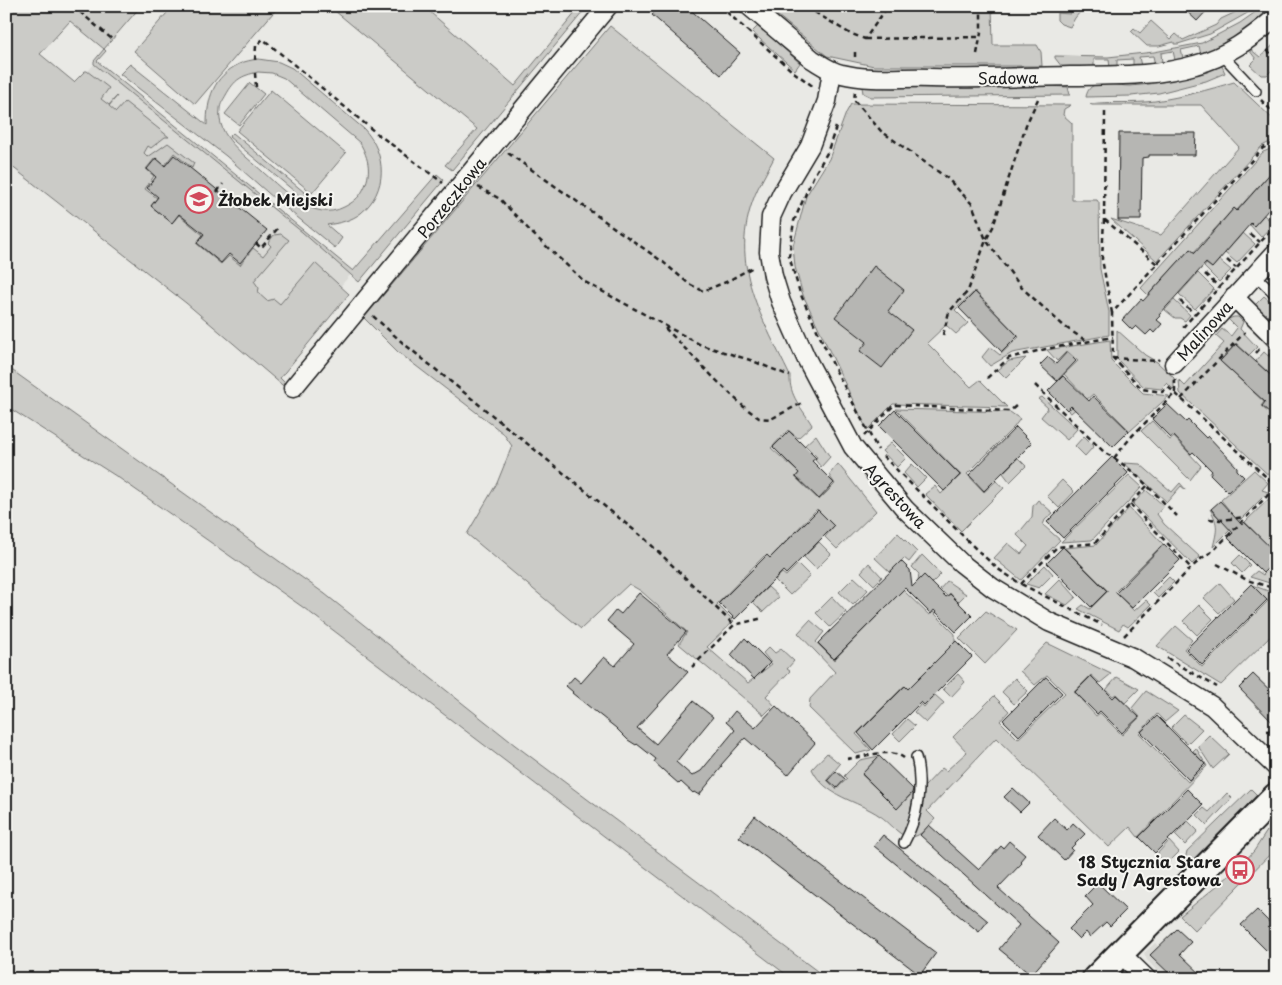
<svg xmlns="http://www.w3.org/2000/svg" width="1282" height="985" font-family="'Playpen Sans',sans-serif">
<rect width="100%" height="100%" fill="#e9e9e5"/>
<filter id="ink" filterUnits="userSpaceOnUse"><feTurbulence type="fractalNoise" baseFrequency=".02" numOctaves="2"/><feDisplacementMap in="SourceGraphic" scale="10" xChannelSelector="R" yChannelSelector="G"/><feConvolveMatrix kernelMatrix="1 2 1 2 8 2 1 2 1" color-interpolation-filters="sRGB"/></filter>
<g filter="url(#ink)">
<path fill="#dadad6" d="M97,61l256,211 -56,63 -258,-209z
M1155,943l38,36h-28l-18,-19 -3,-7z"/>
<path fill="#cbcbc7" stroke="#747472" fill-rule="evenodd" d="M6,6h135l-37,43 2,2 -9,10 256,210 84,-97 7,6 -85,102 -57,-50 -208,-168v-3l10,-12 -34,-28 -30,33 34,28 11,-11h2l22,17 -8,11 8,6 8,-9 -8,10 7,6 9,-10 44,35h-4l-14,11 -3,-2 -4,7 4,4 20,-14 26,20 -2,5 -18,-15 -9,12 -10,-7 -9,11 8,7 -9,13 12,9 -6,8 21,17 7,-8 24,20 -7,8 25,21 8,-8 11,9 13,-17 10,8 8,-10 -3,-3 6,-8 7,-1 8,6 -35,41 5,7 -1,5 9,8 7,-2 6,5 35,-41 34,31 -69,84 16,16 -1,2 -109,-93 -180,-141z
M173,6h106l-84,98 -61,-53z
M329,6h94l92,80 66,-80h7l-136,164 -7,-5 32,-36z
M766,6h226l1,39h44l4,7 1,14h-168l-47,-10z
M1070,6h15l-10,12 -5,9 -9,-3 -4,-4v-7l13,1z
M1241,6h15l-5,5 -41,23 -32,10h-4v-2l-15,4h-12l-16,-15 3,-3 6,5 11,-12 20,18 5,-5 7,6 33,-15 5,-6 15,-7z
M1264,6h10l-35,29 -38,20 -2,-9 -18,4 2,8 -8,2 -2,-9 -12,2 1,10 -7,2 -2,-9 -14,1 2,9 -8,2v-9l-16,1v9h-7l-1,-10h-15v9l-32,-1 -7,-9v-2l53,1 46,-5 48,-9 38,-20z
M610,26l164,132c-5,10 -11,20 -16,30 -33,72 2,125 32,188 -1,20 12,32 22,49l-14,13 -10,-8 -17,18 28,25 -4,4 24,23 16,-16 -6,-9 9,-11 38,47 -39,38 -12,-12 9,-11 -17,-17 -48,50 -5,-3 -47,48 17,17 -27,26 41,36 24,-19 -9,-11 6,-6 6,6 6,-4 13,12 -7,8 3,2 -24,25 8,9 -10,10 -85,-71 8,-12 -46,-41 -12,-7 -48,45 -114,-95 30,-51 15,-37 -9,-13 -105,-81 -34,-34z
M758,26l42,37 -5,7 -43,-38z
M1276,43v23l-9,9h-6l-11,-10 6,-6 -7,-9 1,-1 10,8z
M258,59l21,3 13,6 72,61c23,25 24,62 -3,84 -10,8 -22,10 -34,12l15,13 -7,10 -60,-49 -49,-43 -106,-82 10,-10 77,61c0,-26 6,-48 32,-61 6,-3 13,-4 19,-5zM258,72l14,1 12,5 76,65c9,16 12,30 3,47 -4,8 -11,13 -19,17 -30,16 -61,-17 -81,-35 -18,-17 -47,-35 -43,-63 0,-5 4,-10 6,-14 9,-16 15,-19 32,-23z
M1222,66l3,7 -19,8 -47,12 -28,3 -45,1c1,-5 3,-10 9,-12 10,-3 24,1 35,1 31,-2 63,-10 92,-20z
M1234,82l42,40v17l-14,7 -105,115 -46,-42 50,16 78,-88 -38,-42h-109l-2,-1c20,-3 44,0 65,-3 27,-4 53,-11 79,-19z
M250,83l14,11 -25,31 -14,-11z
M1046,86l22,1 2,8 -199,2 -8,-4 -1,-6z
M271,90l75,63 -34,40 -75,-62z
M851,104l220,1 -7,4 -1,6 9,8v77h25l2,3 1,66 9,43v23l-97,18 -22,13 -8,-9 8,-10 10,8 19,-18 -44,-46 -20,19 13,13 -12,11 -10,-9 -19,18 44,44 9,-7 27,27 -114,-3 -26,26 -64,-135 -8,-28 -2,-21 13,-50 23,-37 17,-46z
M233,133l83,69 -4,4 -83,-69z
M1276,147v20l-39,43 -3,-2 -40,44 -4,-3 -42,46 -7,-7 122,-136z
M1264,215l9,9 -12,13 -11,-12 1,-1 3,2z
M1243,233l12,11 -18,19 -12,-10z
M1219,260l12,10 -12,12 -15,-15 2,-3 6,4z
M1198,273l16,16 -19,20 -16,-15z
M1264,296l12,10v9l-5,-3 -3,4 -13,-11z
M1174,300l16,15 -5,6 -5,-3h-5l-10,-8z
M1234,317h4l5,5 -3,7 17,18 -8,8 -13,-12 -16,18 44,41 -3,4 15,13v63l-96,-89 -1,-13 6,6 39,-43 -8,-7 6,-7 9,7 6,-8 -9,-9z
M1117,330l28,25 12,7 17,16v12l-7,-7 -6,6 -17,-2 -27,-28z
M1110,340l1,21 32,32 26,3 -39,35 -37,-37 -22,19 -3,-2 16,-16 -20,-21 14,-13 -11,-10 -10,10 -10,-11z
M1264,352l12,11v8l-4,5 -16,-15z
M1026,358l-20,20 -8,-8 11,-9z
M6,366l319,228 190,151 310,232 -1,2h-32l-488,-371 -185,-130 -113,-72z
M1042,397l35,32 -10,11 -26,-23 7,-9 -10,-9z
M896,409l114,3 10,7 -6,8 -47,47 17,18 12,-11 8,7 -43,43 -36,-37 10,-8 6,8 20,-19z
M1152,421l18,19 4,-3 27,29 -11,14 -49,-49z
M816,435l14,22 -9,10 -6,-7 2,-3 -12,-12z
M1084,436l10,10 -9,10 -10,-10z
M891,443l15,15 -9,9 -15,-16z
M1018,458l8,8 -16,16 -7,-9z
M1124,463l16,1 32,28 8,-9 6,7 -5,-4 -14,16z
M912,464l14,14 -9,9 -13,-14z
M1254,470l14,13 -6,7 6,2 -55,55c4,-17 6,-22 -3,-38l10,10 9,-9 -8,-10z
M1129,475l13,12 -50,53 -31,2z
M1062,480l12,12 -15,16 -12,-12z
M1146,490l18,16 -7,8 7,10 36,33 -8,7 -59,-60z
M1276,492v62l-31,-32z
M1038,500l15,13 -8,7 -2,5 17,15 -39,40 -27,-22 14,-15 13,11 7,-8 -11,-11 15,-18 1,-11z
M1129,508l34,36 -48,48 19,19 12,-11 5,5 -23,22 -5,-3 -4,6 -41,-21 5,-4 7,4 18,-18 -43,-43 31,-3z
M898,533l19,19 -8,10 -5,-4 -14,14 -15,-14z
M819,542l12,12 -15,15 -12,-12z
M922,555l19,19 -9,9 -8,-8 -6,6 1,-7 -7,-7z
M1240,555l10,10 -8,8 -10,-10z
M1276,562v23l-26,-8 7,-6 6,4z
M869,563l13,14 -8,8 -13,-13z
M798,564l12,12 -20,19 -15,-15 7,-7 4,3z
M1045,565l8,9 -14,14 -13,-4z
M854,577l14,13 -15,15 -14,-13z
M1169,577l5,5 -16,16 -5,-5z
M1060,579l16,18 -9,8 -22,-11z
M947,581l19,13 -8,8 -8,-9 -3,3 -7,-7z
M1220,583l14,16 -15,14 -15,-15z
M1252,585l24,9v37l-55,54 -64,-39 19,-20 16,14 -8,9 18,18 66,-66z
M768,587l11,10 -16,15 -10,-10z
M903,590l26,25 4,-3 22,22v8l-47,47 -4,-3 -48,48 15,16 -15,4 -47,-46 1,-9 25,-27 -37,-39 12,-13 14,12 -8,10 18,18z
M832,597l14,15 -16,15 -14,-14z
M1199,605l14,14 -16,16 -14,-14z
M986,611l31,19 -32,34 -26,-26z
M1047,643l64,31 -11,9 -9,-8 -17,17 22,24 4,-3 22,22 18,-18 -8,-9 14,-17 32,20 -13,11 -8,-8 -18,19 49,49 18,-17 -13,-14 3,-3 11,18 -69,71 -8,-10 -21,20 -113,-109 -69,73 8,8c-6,6 -14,18 -24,18 -11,1 -21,-15 -31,-21 -23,-16 -55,-19 -68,-47l15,-16 13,11 -13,16 9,9 11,-10 -3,-3 16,-16 19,-4 -17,19 35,33 18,-17 -9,37 15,-24 3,-17 18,-19 4,3 21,-19 -14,-15 41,-41 15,15 -9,10 18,18 47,-46 -18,-18 -12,10 -15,-14z
M958,674l7,8 -14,15 -8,-8z
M1117,677l22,12 -14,14 -9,-9 -3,2 -7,-6z
M1015,678l13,13 -14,13 -12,-12z
M935,695l9,8 -18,20 -12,-11 7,-8 3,3z
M1184,715l18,14 -15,15 -16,-16z
M907,719l8,7 -15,15 -7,-7z
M1209,735l20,19 -16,15 -15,-23z
M1251,789l7,7 -73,76 -3,1 5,-22z
M1227,793l5,5 -25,27 -10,-10 7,-7 5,4z
M1188,821l10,10 -13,14 -10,-10z
M1267,831l9,10v7l-81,83 -15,-15 55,-45 4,3 7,-5 -4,-5 12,-13z
M1169,841l10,11 -13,13 -9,-11z"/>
<path fill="#b6b6b3" stroke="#1c1c1c" d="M660,6h26l54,47 -19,22 -69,-60z
M1181,6h30l-14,15z
M1119,133h77l-1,22h-46v2l-7,1 -1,62h-23z
M174,155l93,75 -27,33 -11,-9 -8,9 -24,-20 7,-9 -25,-20 -7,9 -21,-17 7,-9 -11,-9 9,-11 -9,-8 9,-11 9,8z
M1276,167v34l-22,25 -3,-3 -39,45 -6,-5 -47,52 2,1 -4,4 5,4 -8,9 -3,-3 -5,5 -10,-9 -4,4 -10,-10 19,-21 2,2 47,-52 5,4 39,-45 3,3z
M874,266l30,24 -16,21 24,19 -30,38 -22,-17 7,-9 -32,-25z
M975,292l43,44 -16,16 -43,-44z
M1236,344l40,36v38l-14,-12 3,-4 -45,-41z
M1067,352l9,9 -19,20 -17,-16 8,-8 8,7z
M1063,376l26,25 4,-5 36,35 -16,16 -42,-41 -4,4 -19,-19z
M1167,404l19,18 2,-2 18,18 2,-2 29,31v3l7,7 -16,15 -18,-18 2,-3 -19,-19 -2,2 -18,-19 -2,3 -19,-19z
M895,410l65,65 -16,16 -65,-65z
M1016,427l16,16 -48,48 -15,-16z
M789,431l27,27 -4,3 22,22 -15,16 -23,-22 3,-4 -26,-26z
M1112,457l16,16 -65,65 -16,-16z
M1220,501l22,24 2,-3 32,31v7l-13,13 -35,-35 5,-5 -22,-24z
M818,510l16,16 -48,48 -3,-3 -48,48 -16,-16 48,-48 3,3z
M1164,544l16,16 -48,48 -16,-15z
M1063,547l44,44 -16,16 -44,-44z
M901,561l9,9 2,17 12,-12 22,22 4,-3 22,22 -16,16 -22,-22 -3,4 -26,-26 -71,71 -16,-16z
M1251,584l16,16 -65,65 -16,-16z
M639,593l47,39 -19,22 21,18 -51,56 19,16 37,-43 20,16 -37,45 16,14 9,-5 34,-41 -9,-8 9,-11 20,17 21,-22 39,37 -27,32 -43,-37 -24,27 1,2 -23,28 -5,-3 -1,1 -12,-11 -2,2 -25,-22 2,-3 -19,-15 -1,1 -8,-5 -12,-12 -44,-35 1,-1 -7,-6 8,-9 7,6 23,-26 11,9 19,-22 -27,-23 9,-11 5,4z
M745,638l25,25 -16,16 -23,-24z
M956,641l16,16 -48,48 -3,-3 -48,48 -15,-17 47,-47 3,3z
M1253,674l23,22v30l-37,-38z
M1091,676l22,22 3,-3 23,22 -17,16 -22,-22 -3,3 -22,-22z
M1046,677l16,16 -43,43 -16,-16z
M1157,716l48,48 -16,16 -48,-48z
M879,756l34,33 -1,4 -15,16 -35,-35z
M836,771l9,8 -8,9 -9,-8z
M1013,788l16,15 -9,9 -16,-15z
M1187,789l16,16 -48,48 -16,-16z
M755,816l181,137 -16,22 -181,-138z
M1054,818l13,12 6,-7 12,11 -14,14 2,2 -9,10 -26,-25z
M929,825l50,45 22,-24 2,2 6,-7 16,14 -5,6 2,2 -24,25 61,55 -28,32 -32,-26 20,-24 -99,-90z
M883,835l105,86 -9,11 -105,-86z
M1098,883l28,27 -16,16 -4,-4 -16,15 -4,-5 -7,7 -10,-10 24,-24 -8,-9z
M1257,910l19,19v13l-9,9 -26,-26z
M1177,929l14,13 -11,12 26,25h-31l-25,-24z"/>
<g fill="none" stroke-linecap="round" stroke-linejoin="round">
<defs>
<path id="lane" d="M1222,55l34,36
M1255,275l21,20
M904,843c14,-25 19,-58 12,-86"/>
<path id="street" d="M749,6l63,53c10,6 19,13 30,15 28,7 60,3 88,4 47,1 94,-1 140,-2 43,-1 84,1 125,-11 31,-8 57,-27 81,-48
M832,71l-5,30 -17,45 -28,47 -11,24 -2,35 4,24 8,26 25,56 47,89 52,62 56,54 32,25 56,34 85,36 78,48 64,61
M1234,297l42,42
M1174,364l102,-112
M293,388l315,-382
M1120,953l27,26"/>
<path id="secondary" d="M1095,979l181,-183"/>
</defs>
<use href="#lane" stroke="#1c1c1c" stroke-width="12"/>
<use href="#street" stroke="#1c1c1c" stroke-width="21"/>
<use href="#secondary" stroke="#1c1c1c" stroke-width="29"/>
<path stroke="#1c1c1c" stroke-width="2.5" stroke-dasharray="5 4" stroke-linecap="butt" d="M73,6l40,34
M720,6l71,64 23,17
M808,6l5,5 36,22 16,6 23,-33
M1143,6l2,2
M865,39l115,-2
M1276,44l-8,7 8,8
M855,52v9
M977,54l4,-21v-27
M255,60l1,-14 7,-7 112,93 68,51
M255,73l1,14
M855,92l-1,8 27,31 66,47 25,26 14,36 35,47 44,40 23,15
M1261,100l15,15
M1105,112l-1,107 53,45
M836,127l-9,26 -14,24 -19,44 -5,35 11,37 35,76 43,81
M508,153l155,109 26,22 14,7 23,-9 27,-15
M478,187l22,12 33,35 52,48 116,63 49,15 40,16
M217,192l6,-8
M1270,216l6,5
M1104,219l-2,40 10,54
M1250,234l10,8
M256,243l5,5 17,-20
M1227,260l9,8
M1205,274l14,13
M1180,301l15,13
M373,316l30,27 242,196 89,86
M665,328l50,51 29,28 15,11 12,1 31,-16
M1184,328v-2l92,-101
M943,335l6,-23 19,-21 18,-51 7,-13 33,-102 12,-26
M1256,353l5,-6
M1269,354l7,7
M1113,358l44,3 2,-2
M987,378l22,-20 37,-9 67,-12
M1175,379v14l-7,-6 -6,5 -20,-3 -29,-31 -1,-45 151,-165 13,-6
M1035,385l70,68c26,13 51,42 72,63
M1181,399l64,-67
M864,436l30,-31 116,6 6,-5
M883,456l92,92 23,21 23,15 81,41
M1114,458l18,-22 43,-43 101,93
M1130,504l61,64
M1209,519l12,1 24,-3
M1217,564l30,16 29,9
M1021,584l36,-37 38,-4 52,-57
M1124,636l67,-68 11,-10 11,-7 63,-64
M1167,658l50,29
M692,667l42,-42 29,-7
M1267,731l9,-1
M847,759c18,-2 43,-12 57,-1"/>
<use href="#lane" stroke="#f6f6f2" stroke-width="9"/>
<use href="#street" stroke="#f6f6f2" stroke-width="18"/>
<use href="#secondary" stroke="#f6f6f2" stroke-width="25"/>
</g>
</g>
<defs>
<symbol id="school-ring" viewBox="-11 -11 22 22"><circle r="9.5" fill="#f6f6f2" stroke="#d1495b" stroke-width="1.5"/><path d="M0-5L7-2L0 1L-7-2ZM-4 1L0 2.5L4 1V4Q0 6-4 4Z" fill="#d1495b"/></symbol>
<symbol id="bus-ring" viewBox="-11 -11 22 22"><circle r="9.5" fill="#f6f6f2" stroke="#d1495b" stroke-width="1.5"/><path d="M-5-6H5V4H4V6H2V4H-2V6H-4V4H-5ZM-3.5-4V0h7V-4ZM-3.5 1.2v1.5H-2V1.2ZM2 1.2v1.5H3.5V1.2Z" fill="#d1495b"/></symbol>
</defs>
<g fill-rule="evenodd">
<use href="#school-ring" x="183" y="183" width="32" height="32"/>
<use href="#bus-ring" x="1224" y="854" width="32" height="32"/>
</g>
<g text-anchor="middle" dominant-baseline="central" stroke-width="4" stroke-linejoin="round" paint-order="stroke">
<g font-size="16" fill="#1c1c1c" stroke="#f6f6f2">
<text transform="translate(1008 77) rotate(-1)">Sadowa</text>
<text transform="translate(451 197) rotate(-51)">Porzeczkowa</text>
<text transform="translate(1204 330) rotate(-48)">Malinowa</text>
<text transform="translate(896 495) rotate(47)">Agrestowa</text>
</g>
<g font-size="16" font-weight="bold" fill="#1c1c1c" stroke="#f6f6f2" text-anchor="start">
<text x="218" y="199">Żłobek Miejski</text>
<text x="1221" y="861" text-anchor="end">18 Stycznia Stare<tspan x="1221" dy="18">Sady / Agrestowa</tspan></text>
</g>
</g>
<rect width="1282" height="985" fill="none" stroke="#f6f6f2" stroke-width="25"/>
<rect x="12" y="12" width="1257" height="960" fill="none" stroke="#1c1c1c" stroke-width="2" filter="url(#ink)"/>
</svg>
